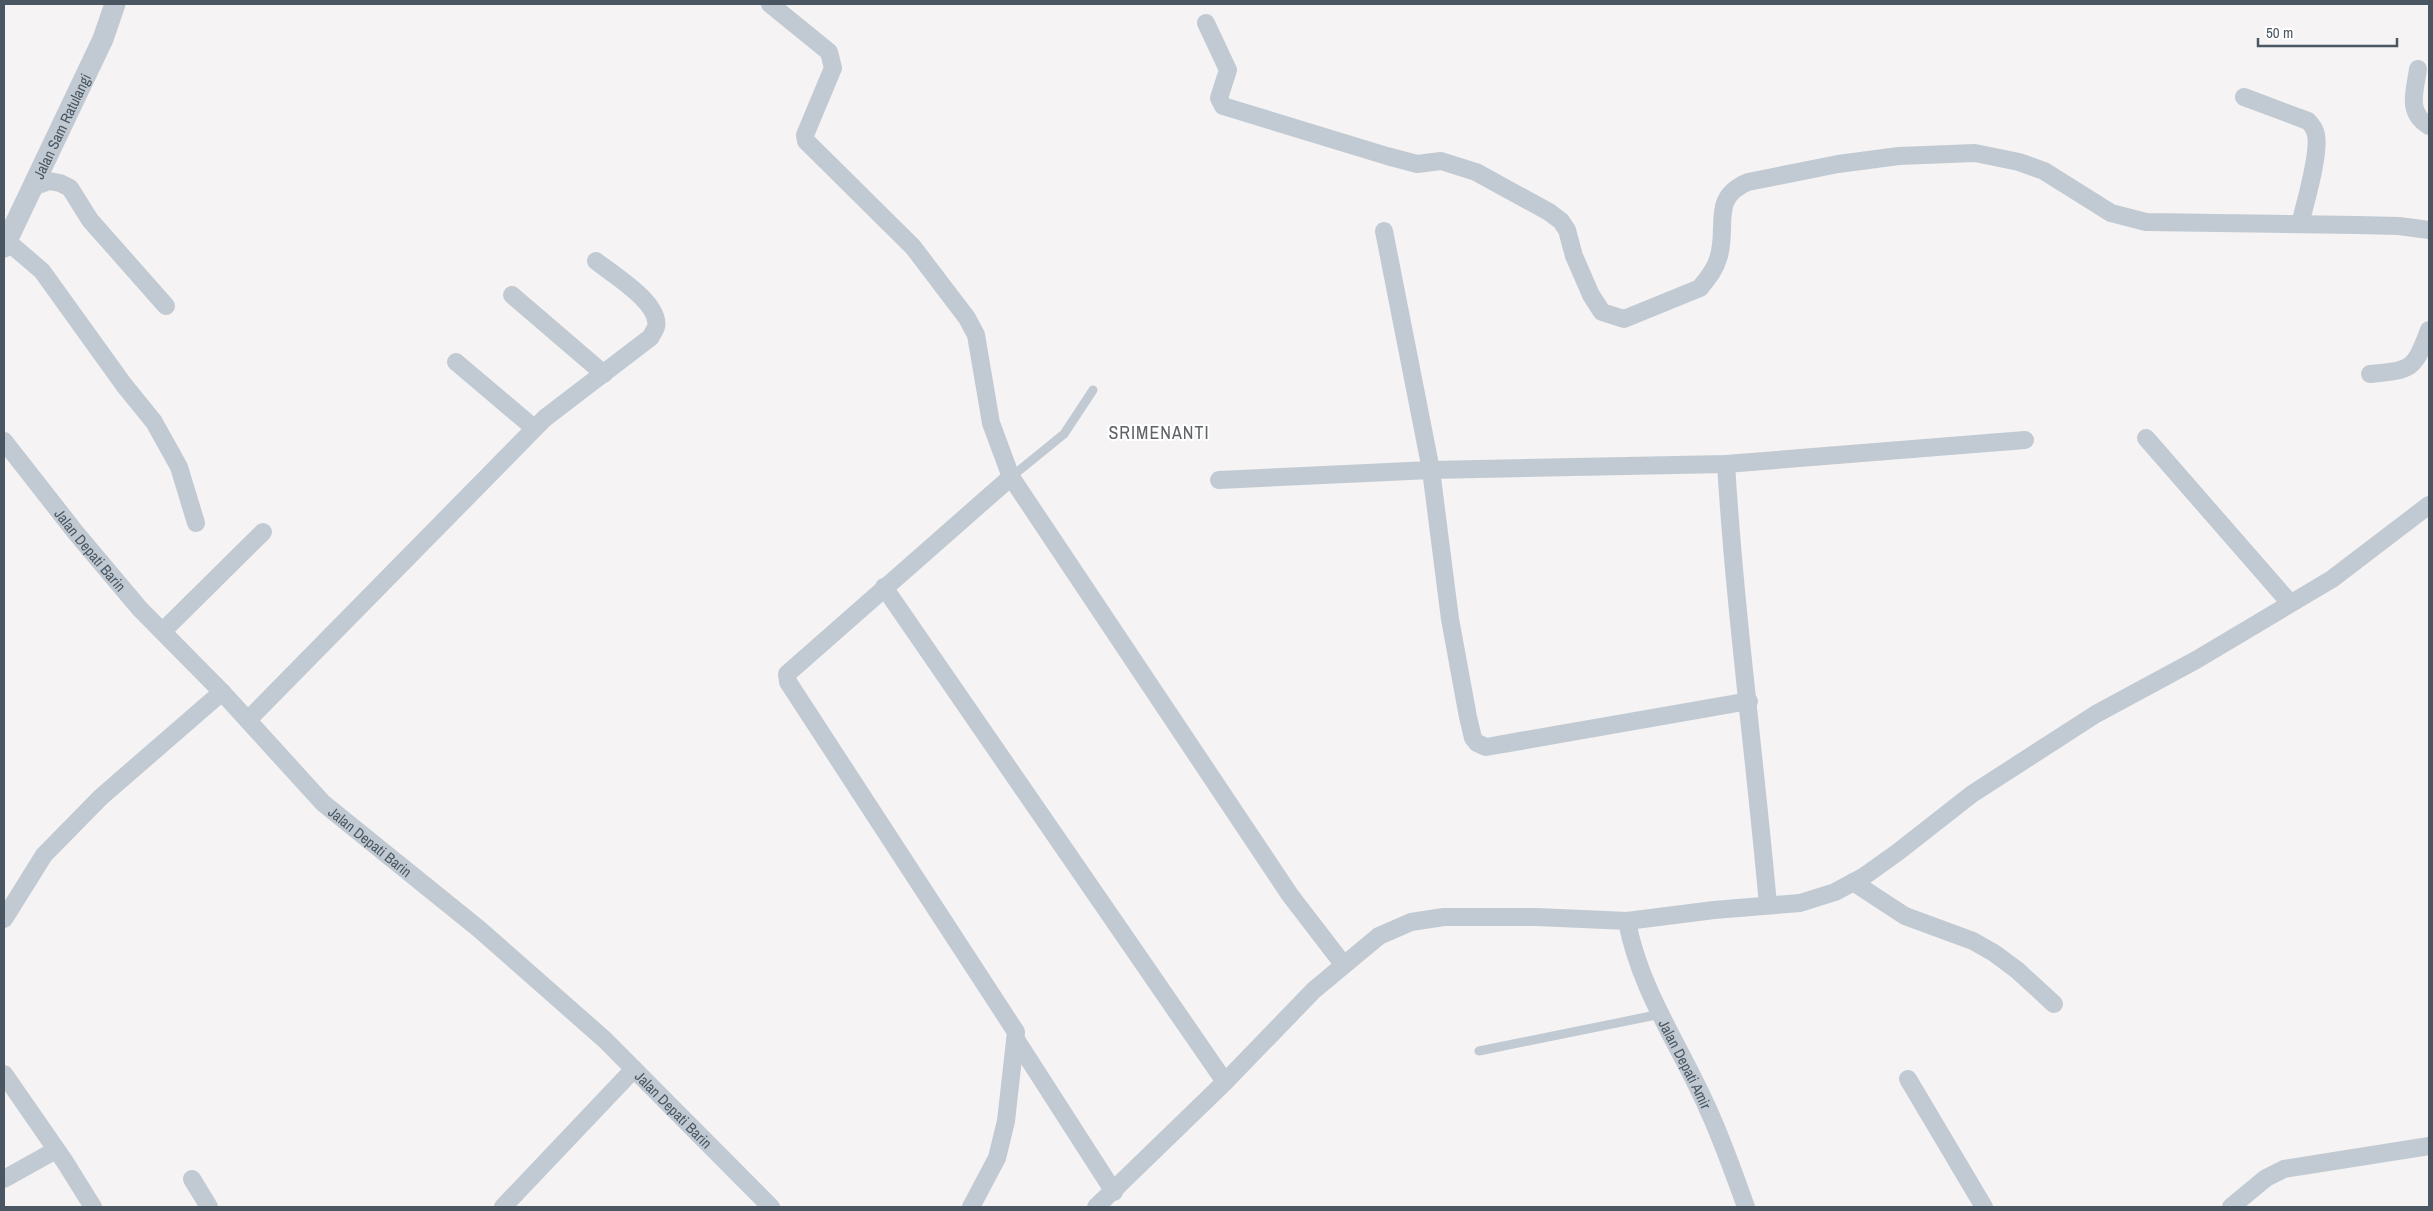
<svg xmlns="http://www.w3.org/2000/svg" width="2433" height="1211" font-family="'Archivo Narrow',sans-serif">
<rect width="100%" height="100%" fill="#f5f3f3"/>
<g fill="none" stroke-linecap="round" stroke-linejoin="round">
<path stroke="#c1cad2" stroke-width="9" d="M1011,477l53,-43 29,-44
M1479,1051l182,-37"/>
<g stroke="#c1cad2" stroke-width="18">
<path d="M770,4l59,48 4,16 -28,67 1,6 107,106 54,71 9,17 15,88 20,54 279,418 53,69"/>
<path d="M1206,23l22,47 -9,28 4,8 164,50 30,8 24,-3 35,11 73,40 12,9 6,9 7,26 17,39 11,17 22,7 76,-31c7,-9 15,-18 18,-29 11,-31 -9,-61 30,-77l90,-18 61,-8 76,-3 44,9 25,9 67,42 35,9 212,3 41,1 30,4"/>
<path d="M2418,69c-3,23 -12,43 11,57"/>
<path d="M2244,97l64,24c4,4 7,8 8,14 4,18 -11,69 -16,89"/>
<path d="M35,186l14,-5 11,2 10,5 20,32 76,86"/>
<path d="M1384,231l47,239 19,149 18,98 5,21 4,5 9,4 263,-46"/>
<path d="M7,241l35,30 82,114 30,37 25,45 17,56"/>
<path d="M512,295l92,79"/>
<path d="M456,362l78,66"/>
<path d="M2370,374c42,-4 44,-4 59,-44"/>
<path d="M2146,438l144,165"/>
<path id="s1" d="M4,441l72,92 64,76 82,83 101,111 156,126 126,111 166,167"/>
<path d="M1726,464c9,148 29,294 42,441"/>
<path d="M1219,480l212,-10 295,-6 299,-24"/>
<path d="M884,587l341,495"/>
<path d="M163,631l100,-99"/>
<path d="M248,720l297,-302 106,-81c1,-3 4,-7 5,-10 5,-24 -44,-53 -60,-66"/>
<path d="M1853,882l52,34 68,25 21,12 23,17 37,34"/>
<path d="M4,919l40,-64 57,-58 121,-105"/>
<path id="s2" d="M1627,921c12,67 53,125 80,186 15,32 27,67 39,100"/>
<path d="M1017,1041l97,151"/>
<path d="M4,1074l61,88 28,45"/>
<path d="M1908,1079l76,128"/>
<path d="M4,1179l52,-29"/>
<path d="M192,1179l17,28"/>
<path d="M503,1207l131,-138"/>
<path d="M971,1207l26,-49 9,-37 10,-89 -228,-350 -1,-8 224,-197"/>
<path d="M1096,1207l129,-125 89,-92 65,-54 32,-14 33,-5h93l90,4 87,-11 86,-7 35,-11 28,-15 35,-25 74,-58 124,-80 100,-54 136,-81 97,-74"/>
<path d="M2231,1207l35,-29 18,-9 145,-23"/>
</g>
<path stroke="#c1cad2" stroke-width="21" id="s3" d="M4,247l99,-208 12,-35"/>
</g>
<g text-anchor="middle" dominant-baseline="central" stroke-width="4" stroke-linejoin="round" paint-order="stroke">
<g font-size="15" fill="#4a5661" stroke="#fff">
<text stroke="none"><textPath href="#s3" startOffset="134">Jalan Sam Ratulangi</textPath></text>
<text stroke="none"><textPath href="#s1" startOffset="139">Jalan Depati Barin</textPath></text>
<text stroke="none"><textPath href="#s1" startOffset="544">Jalan Depati Barin</textPath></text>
<text stroke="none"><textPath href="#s2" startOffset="155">Jalan Depati Amir</textPath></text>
<text stroke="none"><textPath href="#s1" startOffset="949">Jalan Depati Barin</textPath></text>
</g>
<g font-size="18" letter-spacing="1" fill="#5f6368" stroke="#fff">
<text x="1159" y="432">SRIMENANTI</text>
</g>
</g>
<rect width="2433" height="1211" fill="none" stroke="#4a5661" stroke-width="10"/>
<path d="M2258 38v8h139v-8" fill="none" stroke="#4a5661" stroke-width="2.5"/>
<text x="2266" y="38" font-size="15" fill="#4a5661" stroke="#ffffff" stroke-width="4" paint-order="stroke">50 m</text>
</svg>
